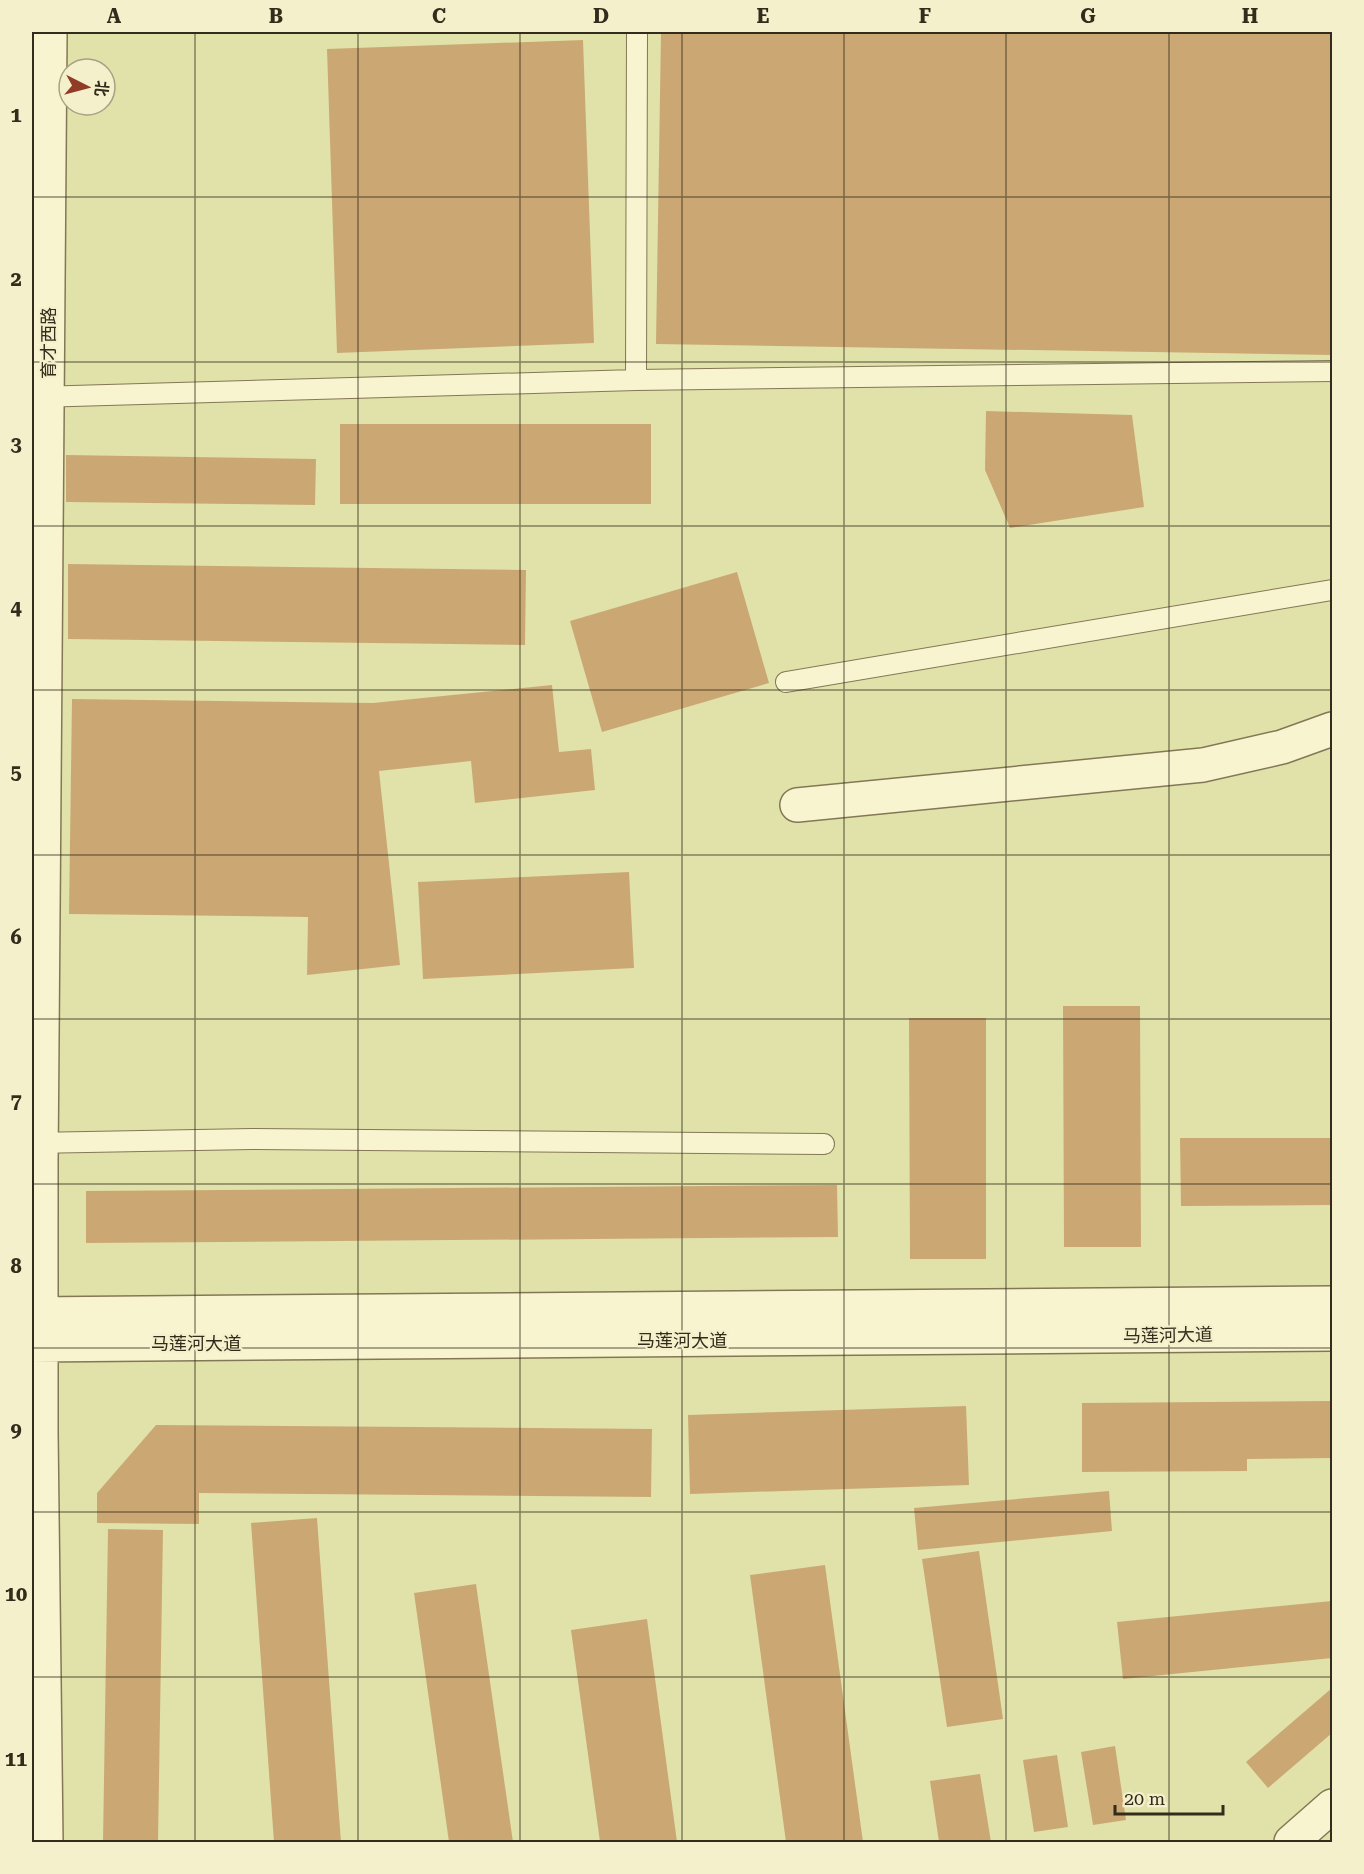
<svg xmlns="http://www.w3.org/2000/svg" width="1364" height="1874" font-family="'Roboto Serif','Noto Sans SC',serif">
<rect width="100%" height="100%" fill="#ede7bd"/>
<path fill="#e0e2aa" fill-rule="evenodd" d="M32,32h1300v1810h-1300zM69,69h36v36h-36z"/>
<path fill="#cba873" d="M661,32h671v323l-676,-11z
M583,40l11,303 -257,10 -10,-304z
M986,411l146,4 12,92 -134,21 -25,-58z
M340,424h311v80h-311z
M66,455l250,4 -1,46 -249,-3z
M68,564l458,6 -1,75 -457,-6z
M737,572l32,111 -167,49 -32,-111z
M552,685l7,67 32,-3 4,41 -120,13 -4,-42 -92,10 21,194 -93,10 1,-58 -239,-3 3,-215 301,4z
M629,872l5,96 -211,11 -5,-97z
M1063,1006h77l1,241h-77z
M909,1018h77v241h-76z
M1180,1138h152v67l-151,1z
M837,1185l1,52 -752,6v-52z
M1332,1401v57l-85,1v12l-165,1v-69z
M966,1406l3,79 -279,9 -2,-79z
M156,1425l496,4 -1,68 -452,-4v31l-102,-1v-30z
M1109,1491l3,40 -194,19 -4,-42z
M317,1518l24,324h-67l-23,-319z
M108,1529l55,1 -5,312h-55z
M979,1551l24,168 -56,8 -25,-168z
M825,1565l38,277h-77l-36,-267z
M476,1584l37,258h-64l-35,-249z
M1332,1601v57l-209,21 -6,-57z
M647,1619l30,223h-77l-29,-212z
M1332,1688v45l-64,55 -22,-26z
M1115,1746l11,74 -33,5 -12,-73z
M1057,1755l11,72 -34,5 -11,-72z
M980,1774l11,68h-52l-9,-61z"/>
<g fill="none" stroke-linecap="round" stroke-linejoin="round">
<defs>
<path id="service" d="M636,380l1,-348
M37,397l599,-17 696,-9
M786,682l546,-92
M32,1143l220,-4 572,5"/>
<path id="minor" d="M797,805l406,-40 79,-18 50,-18
M1291,1842l41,-36"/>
<path id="tertiary" d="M32,1314l1300,-11
M32,1345l1300,-11
M46,1842l-5,-410v-269l9,-1131"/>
</defs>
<use href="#service" stroke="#847756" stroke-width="22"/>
<use href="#minor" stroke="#847756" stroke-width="36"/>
<use href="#tertiary" stroke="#847756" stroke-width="36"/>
<use href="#service" stroke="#f8f4cf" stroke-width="20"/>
<use href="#minor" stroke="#f8f4cf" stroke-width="33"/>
<use href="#tertiary" stroke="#f8f4cf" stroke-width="33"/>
</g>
<path fill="none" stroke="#332b1b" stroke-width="1.5" stroke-opacity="0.55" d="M195,32v1810M358,32v1810M520,32v1810M682,32v1810M844,32v1810M1006,32v1810M1169,32v1810M32,197h1300M32,362h1300M32,526h1300M32,690h1300M32,855h1300M32,1019h1300M32,1184h1300M32,1348h1300M32,1512h1300M32,1677h1300"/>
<g text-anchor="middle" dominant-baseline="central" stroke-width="4.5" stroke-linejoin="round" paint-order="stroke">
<g font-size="18" fill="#332b1b" stroke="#f4f0cc">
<text transform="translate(48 343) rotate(-90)">育才西路</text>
<text transform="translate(1168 1335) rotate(-1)">马莲河大道</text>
<text x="682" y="1340">马莲河大道</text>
<text x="196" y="1343">马莲河大道</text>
</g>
</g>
<rect width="1364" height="1874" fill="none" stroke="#f4f0cc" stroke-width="66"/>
<g transform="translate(87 87) rotate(96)"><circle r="28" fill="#f4f0cc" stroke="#a7a185" stroke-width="1.5"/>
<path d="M0-4.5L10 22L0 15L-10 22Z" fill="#923b27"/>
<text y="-9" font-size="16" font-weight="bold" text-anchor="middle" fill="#332b1b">北</text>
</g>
<path d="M1115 1805v9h108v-9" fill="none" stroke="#332b1b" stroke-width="3"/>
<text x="1124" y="1805" font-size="18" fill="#332b1b" stroke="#f4f0cc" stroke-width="4.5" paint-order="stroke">20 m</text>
<rect x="33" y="33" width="1298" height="1808" fill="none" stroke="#332b1b" stroke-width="2"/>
<g font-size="20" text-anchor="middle" font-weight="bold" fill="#332b1b">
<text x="114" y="23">A</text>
<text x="276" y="23">B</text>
<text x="439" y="23">C</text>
<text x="601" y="23">D</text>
<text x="763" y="23">E</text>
<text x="925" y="23">F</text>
<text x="1088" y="23">G</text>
<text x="1250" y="23">H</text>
<text x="16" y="122">1</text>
<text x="16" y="286">2</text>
<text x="16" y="451">3</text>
<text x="16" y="615">4</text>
<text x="16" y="779">5</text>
<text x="16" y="944">6</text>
<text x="16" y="1108">7</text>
<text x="16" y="1273">8</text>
<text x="16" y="1437">9</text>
<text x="16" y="1601">10</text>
<text x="16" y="1766">11</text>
</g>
</svg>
